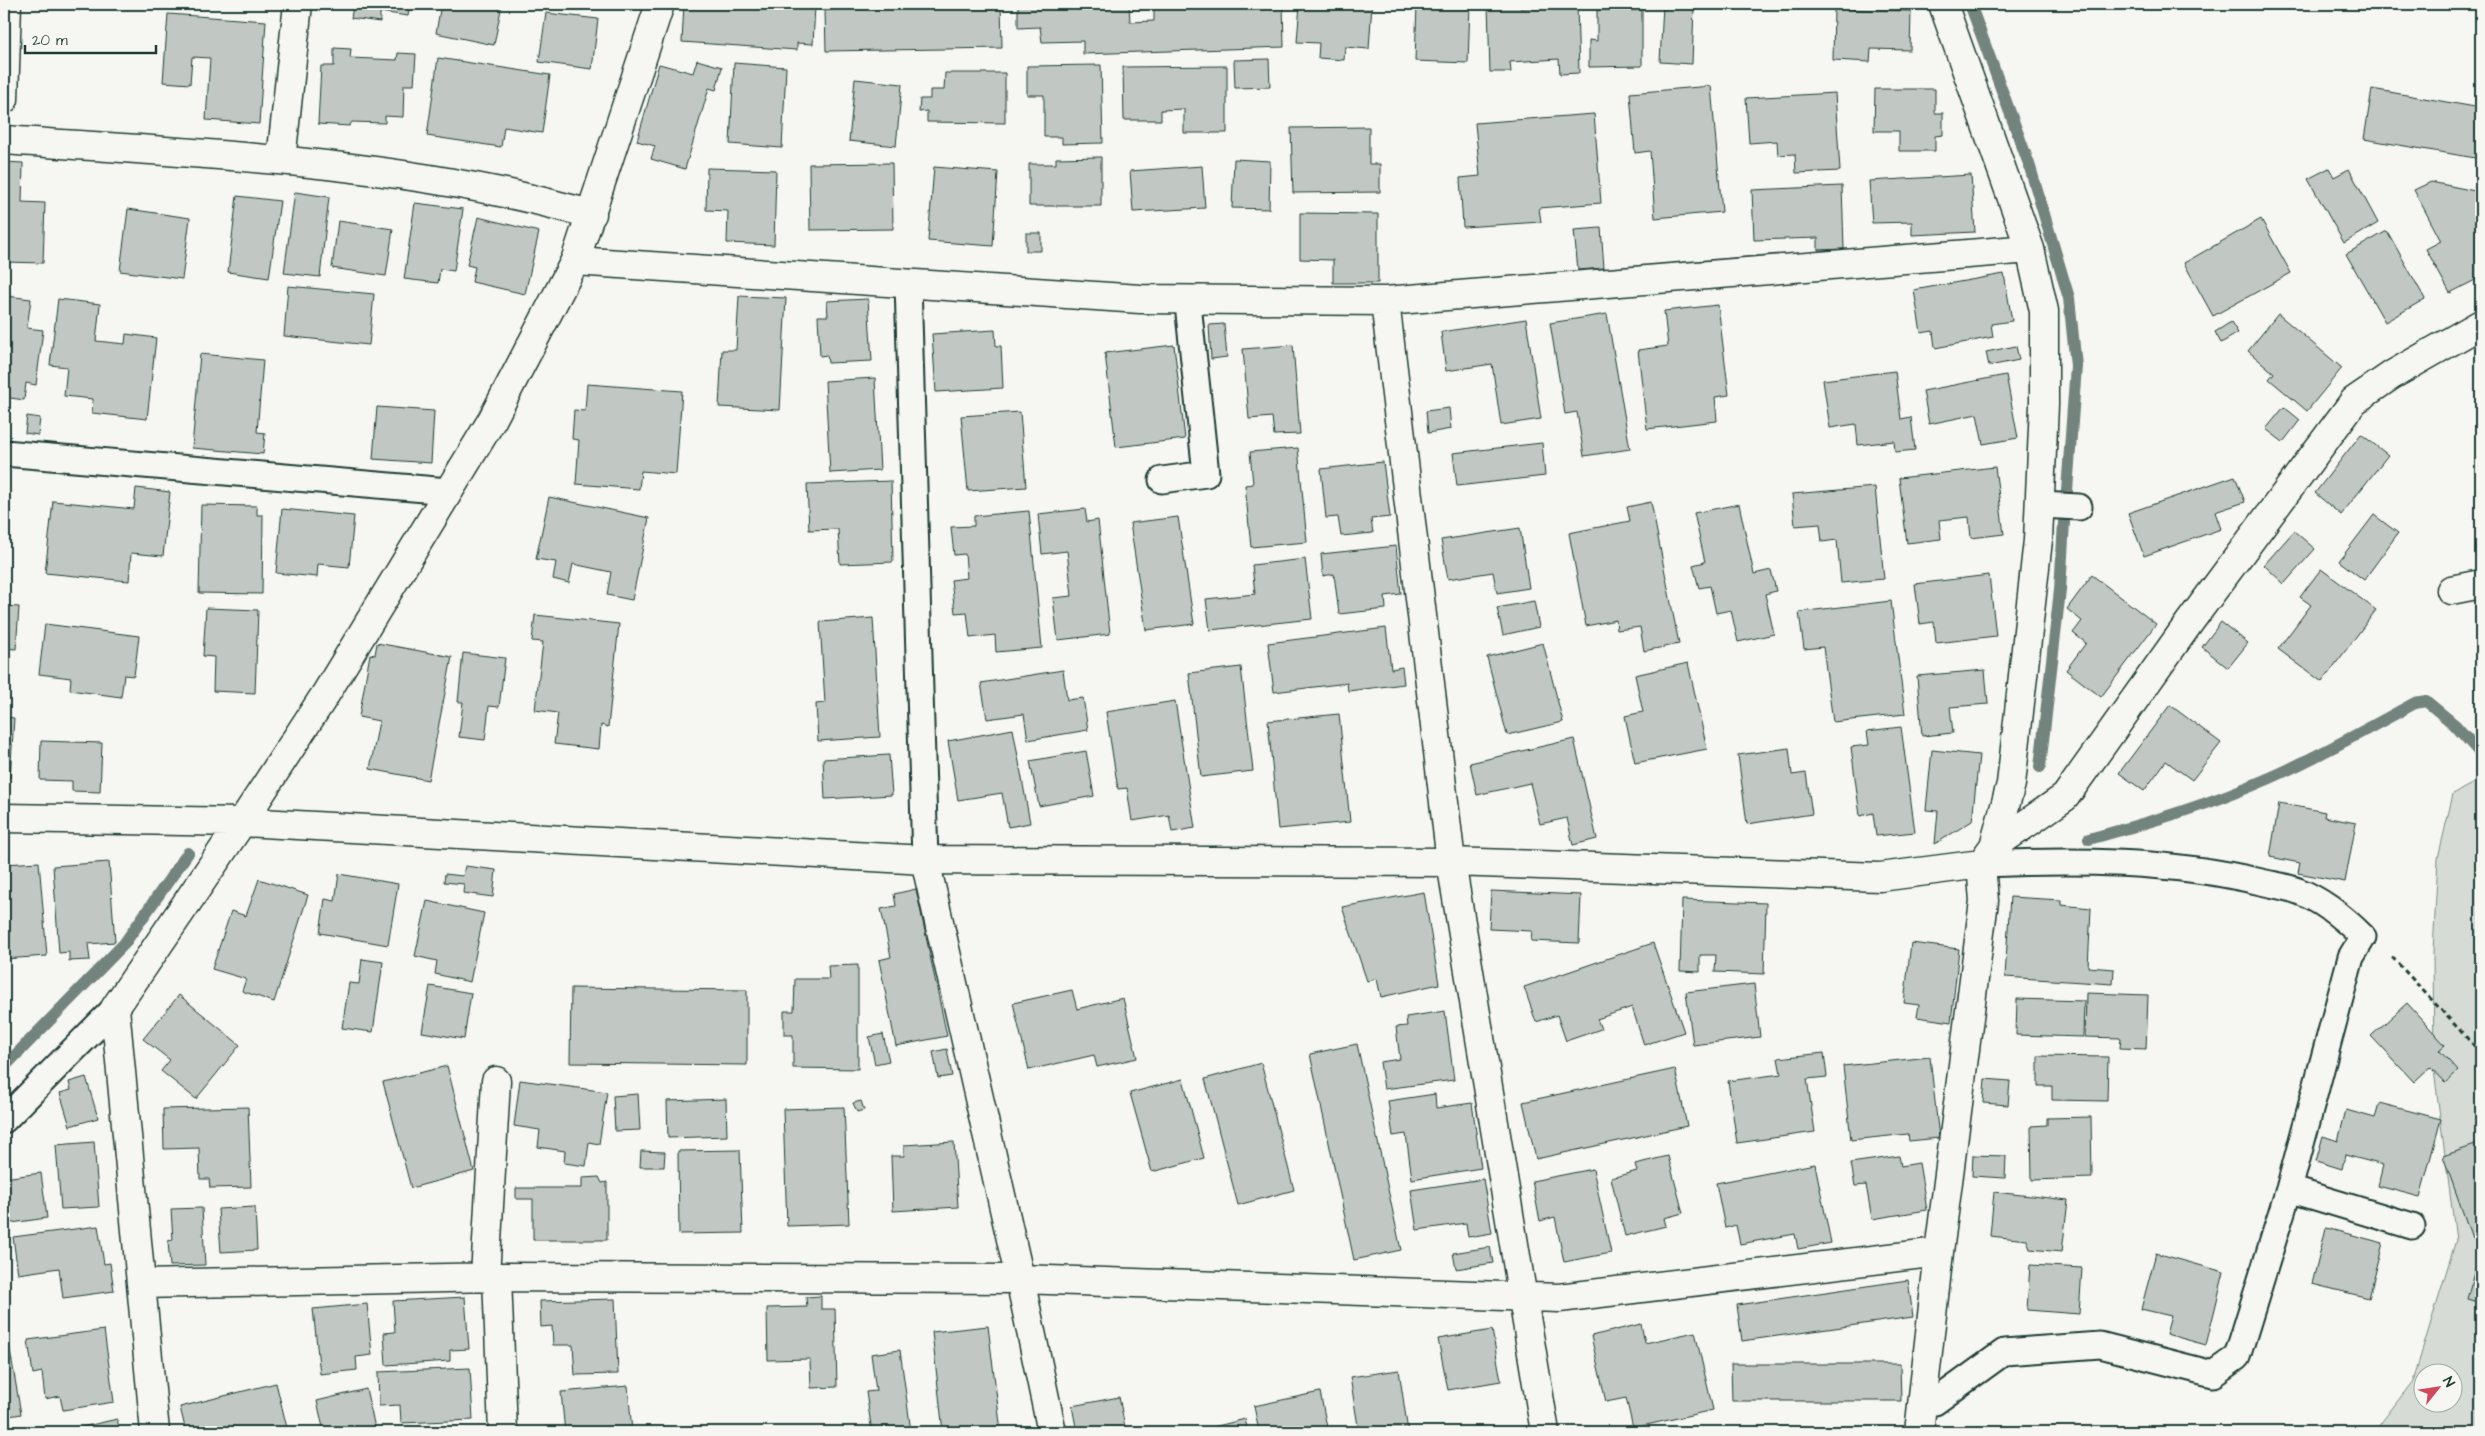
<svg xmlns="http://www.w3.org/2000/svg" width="2485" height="1436" font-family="'Architects Daughter',sans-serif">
<rect width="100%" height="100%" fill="#f6f6f2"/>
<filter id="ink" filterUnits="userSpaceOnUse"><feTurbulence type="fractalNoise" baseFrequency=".02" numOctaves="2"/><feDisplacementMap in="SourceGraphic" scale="10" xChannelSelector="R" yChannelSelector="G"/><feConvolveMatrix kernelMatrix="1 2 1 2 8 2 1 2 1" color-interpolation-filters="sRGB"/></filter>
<g filter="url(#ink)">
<path fill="#d6dbd6" stroke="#7a8c85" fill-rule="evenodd" d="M2481,779v653h-107l39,-51 43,-141 -22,-170 -1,-119 5,-93 15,-64zM2422,1374h30v30h-30z"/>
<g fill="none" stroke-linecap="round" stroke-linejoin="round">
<path stroke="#72847d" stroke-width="12" d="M1970,4l59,160 40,134 7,68 -9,125
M2040,767l20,-177 4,-68
M2089,839c62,-17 122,-35 181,-61 50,-22 97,-49 145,-75l11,-2 29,24 26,29
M4,1067l120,-123 64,-91"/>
</g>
<path fill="#c1c8c3" stroke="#1f3d34" d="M108,4h31v4l-31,-1z
M332,4h78l-2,12 -28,-4v10l-29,-4 2,-12z
M441,4h61l-8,41 -58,-12z
M684,4h96l35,2 -2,38 -16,-1v7l-115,-8z
M900,4h101l1,44 -176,3 -1,-41 75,-2z
M1018,4h111l1,18 24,-1v-14l29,-1v-2h100l1,43 -201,7v-13l-41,1 -2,-15 -22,1z
M1300,4h72l-3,45 -24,-2 -1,13 -26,-2 1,-15 -22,-1z
M1417,4h53l-2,59 -53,-2z
M1488,4h32v4l57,-2 2,67 -19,1 -1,-15 -49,3 1,10h-21z
M1663,5l31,2 -2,57 -32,-2z
M1834,9l77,2 -1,39 -39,-1 -1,13 -37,-2z
M1597,10h45v56l-53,1v-27l8,1z
M546,13l52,6 -6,50 -53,-7z
M168,14l98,7 -7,103 -53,-4 4,-62 -18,-1 -2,27 -27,-2z
M334,48l17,1 -1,9 47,2 1,-7 18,1 -2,31h-10l-1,32 -18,-1v7l-33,-1 -3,4 -31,-2 3,-58h13z
M438,58l112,17 -8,58 -38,-6 -3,20 -74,-11z
M1269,59l1,28 -35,1 -1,-28z
M697,60l25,7 -6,23 -7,-2 -24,81 -34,-10 4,-13 -18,-5 22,-77 34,9z
M734,63l52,4 -4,81 -52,-4z
M1101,65l2,78 -41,1v-7h-18v-42h-17v-29z
M1227,66v67h-43v-24l-23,1v10h-37l-1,-53z
M945,73h60v50l-78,-1v-11l-8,1 1,-13h10v-9h14z
M855,79l47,5 -6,62 -47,-5z
M1711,86l11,126 -67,6 -5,-67 -15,2 -5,-60z
M1875,89h60v24h8v22l-8,1v15h-36v-20h-25z
M2372,89l109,19v51l-117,-20z
M1835,93l5,78 -44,2 -1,-19 -17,1 -1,-14 -28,2 -3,-45z
M1594,114l7,89 -62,5 2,14 -78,5 -3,-49 20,-2 -5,-53z
M1369,127v37h11v28l-87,1 -2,-65z
M1101,157v49h-72v-42h27v-6z
M1234,159l36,2 -1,48 -37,-1z
M4,162l19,1 -1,39 23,1 -2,60 -39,-1z
M892,163l1,66 -83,1 -1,-66z
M1202,166l3,42 -72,4 -3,-41z
M934,167l64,5 -5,74 -65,-5z
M707,168l69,2 -2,75 -47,-2 1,-32 -22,-1z
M2329,168l5,9 15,-8 29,54 -34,20 -36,-64z
M1971,175l4,57 -63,3v-13l-40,1 -3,-42z
M2431,182l44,9 6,13v73l-31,16 -24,-44 15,-8 -27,-51z
M1842,186l2,63 -26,1v-12l-64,2 -2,-50z
M295,192l34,5 -9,80 -36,-4z
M237,196l43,5 -11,77 -41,-6z
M415,203l48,6 -9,62 -14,-2 -2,14 -34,-4z
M128,209l62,9 -8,61 -62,-8z
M1300,213l78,1v69h-45v-23l-33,-1z
M478,217l61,15 -14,62 -53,-12 3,-15 -8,-2z
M2261,219l30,54 -78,43 -29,-53z
M338,221l55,8 -7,47 -54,-8z
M1601,228l3,40 -26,2 -4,-40z
M2387,231l38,68 -40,23 -39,-68z
M1026,233h15v18h-15z
M2004,274l8,47 -21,3 2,13 -58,11 -2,-17 -12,2 -7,-43z
M288,286l86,8 -5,51 -85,-9z
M7,296l24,3 -4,29 16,2 -7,55 -10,-2 -2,17 -20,-3v-85z
M739,296l47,2 -6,112 -61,-3 3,-57h14z
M58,299l42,5 -4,37 29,3 1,-10 30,4 -9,81 -55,-6 1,-14 -29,-3 3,-29 -17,-2z
M868,299l4,62 -44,2 -1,-8 -7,1 -2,-40h10l-1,-15z
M1718,305l11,90 -14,2 2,24 -70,8 -9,-79 30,-4 -4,-35z
M1607,314l23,135 -46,7 -7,-44 -12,2 -15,-91z
M2278,314l64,54 -35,43 -38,-32 5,-6 -26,-22z
M1526,319l15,100 -40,6 -9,-61 -46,7 -5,-39z
M2231,322l7,11 -17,10 -6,-11z
M1224,324l3,33 -16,2 -2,-34z
M995,330l1,16h5l2,42 -67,4 -4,-58z
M1174,345l11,94 -69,8 -11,-94z
M1293,345l7,89 -26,1 -2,-18 -23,2 -6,-70z
M2016,346l3,14 -30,6 -3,-14z
M200,354l63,6 -6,72 8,1 -2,21 -71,-6z
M1895,371l6,48 10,-2 4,33 -20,2 -1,-11 -36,4 -2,-21 -26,4 -7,-48z
M2006,375l12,63 -35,6 -6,-30 -48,10 -6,-33z
M875,378l5,92 -50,3 -5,-92z
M587,384l95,7 -6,83 -35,-3 -2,18 -63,-5 3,-44 -7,-1 2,-29 11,1z
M377,407l57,4 -3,52 -58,-4z
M2284,407l16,13 -17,22 -17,-13z
M1449,408l2,21 -23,4 -2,-22z
M1020,412l6,75 -58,4 -7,-75z
M27,416l13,2 -2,17 -13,-2z
M2361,434l27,21 -47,60 -26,-22z
M1542,443l3,33 -88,10 -4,-33z
M1298,448l9,94 -56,5 -6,-62 8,-1 -3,-32z
M1383,462l7,55 -19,2 2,14 -32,3 -3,-19 -12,1 -5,-49z
M1995,467l9,67 -33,4 -2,-21 -30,3 2,19 -34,4 -8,-65z
M2235,476l10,26 -30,10 6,17 -77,27 -16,-43z
M891,481l2,81 -53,2 -2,-35 -29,1 -2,-46z
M1875,487l9,92 -43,4 -4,-43 -15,2 -2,-18 -25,2 -3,-32z
M136,488l34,4 -7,64 -32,-3 -2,28 -84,-8 8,-72 81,8z
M549,497l100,21 -17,82 -25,-5 4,-23 -38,-8 -4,19 -16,-4 3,-17 -20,-3z
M1651,502l28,142 -35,7 -4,-24 -23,3 -1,-10 -30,6 -17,-93 61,-12 -3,-14z
M1739,504l15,70 17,-4 5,21 -11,3 9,40 -36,8 -7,-32 -15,3 -6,-27 -11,2 -6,-23 12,-3 -11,-49z
M201,505l56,1v9h6l-1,79 -63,-1z
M282,509l72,7 -5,51 -31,-3 -1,13 -41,-4z
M1085,509l2,13 11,-2 12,114 -52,6 -5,-42 19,-2 -5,-45 -25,3 -4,-40z
M1029,511l13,137 -46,4 -1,-17 -25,3 -3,-26 -12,1 -4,-33 16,-2 -2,-24 -11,1 -3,-28 23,-1v-10z
M2374,515l24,18 -34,47 -25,-19z
M1178,517l16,107 -48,6 -16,-107z
M1520,528l9,60 -32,5 -4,-21 -45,7 -7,-39z
M2294,531l21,18 -31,35 -20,-19z
M1396,546l5,48 -16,2 1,13 -47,5 -5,-40 -11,2 -2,-22z
M1305,559l7,60 -102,11 -4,-31 49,-5 -3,-29z
M2321,569l55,41 -54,72 -44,-33 33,-44 -11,-8z
M1989,575l7,61 -60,7 -2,-21 -14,2 -5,-40z
M2092,575l64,49 -55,73 -35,-27 20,-27 -13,-10 9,-12 -15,-12z
M1534,601l5,26 -36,8 -6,-27z
M1891,601l14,113 -72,8 -10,-75 -19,2 -5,-37z
M4,606l15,1 -3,42 -12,-1z
M206,608l52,2 -3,83 -42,-2 1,-34 -11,-1z
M535,615l84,9 -11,103 -7,-2 -2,24 -45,-5 4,-31 -23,-3 8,-68 -11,-1z
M873,618l7,119 -62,4 -2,-37 9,-1 -5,-81z
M2221,622l27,21 -20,25 -26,-21z
M45,624l94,12 -5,40 -10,-1 -3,22 -51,-7 1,-12 -32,-4z
M1386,628l5,41 11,-2 2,17 -56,7 -1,-8 -73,9 -6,-49z
M377,643l75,14 -24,123 -58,-11 9,-48 -20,-4 11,-63 5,1z
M1543,643l20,79 -56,13 -20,-78z
M463,653l42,5 -6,49 -10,-1 -4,34 -26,-3 4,-35h-5z
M1688,663l19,86 -72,14 -10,-47 18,-4 -8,-37z
M1241,667l12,104 -52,6 -12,-104z
M1063,670l4,30 16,-2 5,32 -60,10 -4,-26 -37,5 -6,-36z
M1985,670l3,34 -38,3 3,26 -31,3 -5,-60z
M1175,701l20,127 -23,4 -3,-17 -37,6 -5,-33 -9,1 -12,-77z
M2170,705l51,38 -29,37 -26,-19 -22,30 -25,-18z
M1339,714l11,108 -72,7 -10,-108z
M4,717l10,1 -4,60h-6z
M1901,727l14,105 -39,4 -3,-23 -13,3 -9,-69 18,-2 -2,-14z
M1013,729l17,94 -22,4 -6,-34 -44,7 -10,-59z
M1574,739l23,100 -24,6 -6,-27 -27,6 -10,-41 -53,12 -7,-32z
M41,741l61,2 -2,49 -28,-1v-10l-32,-1z
M1789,748l3,27 14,-2 6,41 -65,10 -9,-69z
M1932,750l47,5 -7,66 -37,23 3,-33 -12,-1z
M1086,751l8,45 -55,10 -9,-45z
M889,755l3,40 -67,4 -2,-40z
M2279,803l46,9 -1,5 32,6 -11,59 -47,-9 2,-10 -30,-6z
M39,862l8,94 -43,3v-95z
M109,862l6,80 -27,2 2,16 -21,1v-9l-10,1 -6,-87z
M465,866l31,4 -3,27 -30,-4 1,-9 -20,-2 1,-8 18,2z
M339,874l59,10 -10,61 -68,-12 5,-34 10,2z
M259,879l49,16 -34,107 -32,-11 4,-12 -34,-10 19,-58 15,5z
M916,889l31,147 -51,10 -17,-86 12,-3 -10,-48 15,-3 -2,-12z
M1491,891l90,4 -2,48 -48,-2 1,-10 -43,-2z
M1424,892l15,92 -58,13 -4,-18 -10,2 -25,-74z
M2010,897l51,3v5l30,3 -3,59 26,2 -1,15 -108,-7z
M1682,900l84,3 -2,71 -49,-2 1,-17h-16v17l-20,-1z
M427,901l57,12 -14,69 -35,-8 2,-13 -22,-5z
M1653,943l31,89 -40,13 -12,-38 -35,12 4,10 -35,12 -9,-26 -21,7 -12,-35z
M1911,943l48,6 -8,73 -34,-5 2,-12 -15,-2z
M362,959l21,3 -10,70 -31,-4 7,-45 10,1z
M858,965v104l-65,-1v-33h-9v-24h10l1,-32h34l-1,-13z
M1754,984l6,53 -67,8 -7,-53z
M430,986l41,7 -7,46 -42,-7z
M571,988l176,2v75l-177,-2z
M1072,990l5,19 46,-11 14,60 -40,9 -3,-12 -65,15 -16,-67z
M2086,993l62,2 -2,54 -26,-1 1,-10 -36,-1z
M179,995l61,50 -44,54 -35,-28 9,-11 -27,-21z
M2017,999l67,2 -1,36 -67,-2z
M2407,1003l38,42 -6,5 19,21 -13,12 -15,-16 -16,15 -43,-46z
M1445,1011l9,69 -70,9 -4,-27 20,-3 -4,-32 11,-1 -1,-9z
M883,1034l6,27 -14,3 -6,-27z
M1357,1044l44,206 -47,10 -44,-206z
M947,1049l5,27 -14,2 -5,-26z
M1824,1053l3,24 -20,2 8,53 -78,11 -9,-62 53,-7 -3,-16z
M2038,1056l70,1 -1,44 -55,-1v-14h-14z
M1930,1057l9,81 -30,3 -1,-7 -57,6 -8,-74z
M1261,1063l33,127 -56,15 -33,-126z
M447,1066l27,105 -63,17 -28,-106z
M1675,1069l12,57 -151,33 -13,-57z
M86,1077l12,41 -28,8 -10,-33 11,-3 -2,-8z
M1183,1079l21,79 -52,14 -22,-79z
M1985,1079l25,2 -2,24 -25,-2z
M520,1080l87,12 -8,52 -10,-2 -3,24 -22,-3 1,-12 -27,-4 2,-17 -26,-4z
M638,1094l2,36 -25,1 -2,-35z
M1435,1094l1,14 36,-5 9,65 -69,11 -6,-45 -13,2 -5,-35z
M726,1099l1,37 -59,2 -1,-37z
M861,1101l3,9 -7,2 -4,-9z
M2379,1103l62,16 -21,78 -42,-11 5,-21 -38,-10 -3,14 -26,-8 7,-25 15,5 8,-31 29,8z
M248,1107l3,80 -41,1 -1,-9h-9l-1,-31 -35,1 -1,-40z
M844,1107l5,117 -62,2 -4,-117z
M2091,1117l1,61 -60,2 -1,-54 16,-1v-7z
M94,1142l5,65 -38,2 -5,-64z
M954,1142l4,65 -65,4 -2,-55h13v-11z
M2481,1143v92l-9,3 -29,-82z
M740,1150l3,83 -64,1 -1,-83z
M641,1151l24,1 -1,15h-24z
M1973,1155l33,1 -1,22 -33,-2z
M1668,1156l15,57 -19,5 2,8 -41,10 -14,-58 26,-7 -2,-7z
M1899,1156l2,10 18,-3 8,47 -55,9 -6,-34 -11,1 -4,-23z
M1815,1164l16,79 -33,6 -3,-15 -55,10 -4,-19 -11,3 -9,-45z
M1593,1169l18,84 -47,9 -9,-45 -15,4 -8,-40z
M41,1173l6,45 -43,6v-46z
M599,1177l3,6 5,-1v58h-74v-41h-17v-11h66v-10z
M1483,1179l9,54 -24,4 -2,-14 -49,7 -6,-40z
M1994,1192l74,8 -6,52 -32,-3 -3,-9 -37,-4z
M255,1207l2,43 -36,2 -3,-43z
M202,1208l3,57 -35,1 -2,-25 5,-1 -2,-31z
M98,1226l6,38 6,-1 4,28 -51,7 -4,-30 -41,6 -5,-37z
M2326,1228l57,15 -14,55 -57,-14z
M2481,1246v57l-14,-4z
M1490,1247l3,16 -37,6 -3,-16z
M2156,1253l68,19 -18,73 -40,-11 5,-18 -30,-7z
M2030,1265l52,3 -3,46 -52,-4z
M1908,1280l5,37 -171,24 -5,-36z
M821,1296v13h14l2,78 -26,1 -1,-29 -42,1 -1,-52 40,-1 -1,-10z
M465,1297l4,52 -19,1v11l-64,4 -2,-32 11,-1 -2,-31z
M615,1299l3,75 -43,1 -2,-30h-20l-1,-19 -11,1 -1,-26z
M367,1304l5,51 -16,2 1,13 -37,4 -7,-65z
M1641,1324l4,19 50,-11 18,78 -80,18 -7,-30 -20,4 -15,-66z
M988,1326l13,106h-58l-11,-100z
M104,1330l10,72 -51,8 -3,-14 -15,3 -3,-27 -9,2 -5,-34z
M1492,1330l9,51 -53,9 -10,-51z
M9,1344l12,70 -17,3v-72z
M900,1350l11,82h-39l-6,-40 10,-1 -5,-37z
M1731,1364h169l1,37h-169z
M470,1368l3,52 -72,3 -1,-18 -21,1 -1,-34z
M1399,1370l9,62h-49l-9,-55z
M276,1383l12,49h-102l-6,-25z
M628,1386l4,46h-67l-4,-40z
M366,1389l10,43h-52l-7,-31z
M1320,1392l8,40h-69l-5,-26z
M1119,1397l7,35h-49l-5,-26z
M117,1419l3,13h-59z
M1245,1419l3,13h-54z
M1778,1427l64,4v1h-65z
M700,1430l44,2h-44z"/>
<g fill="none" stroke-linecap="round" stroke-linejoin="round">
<defs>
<path id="service" d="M908,283l17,577
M4,453l444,38
M1162,480l44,-6 -17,-160 1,-14
M2040,505l39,2
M4,1120l111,-112
M2289,1189l123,37
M1923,1404l12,-2 69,-50 96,-7 113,29 24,-17 52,-168 62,-232 12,-20c-19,-19 -41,-37 -65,-46 -12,-5 -25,-6 -37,-9 -90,-22 -188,-22 -280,-18"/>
<path id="minor" d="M1943,4l87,245 14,62v94l-6,135 -27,244 -17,62
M4,99l3,-95
M4,140c165,12 333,18 496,52 31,6 62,15 92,22
M281,160l17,-156
M575,261l565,38 245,2 645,-52
M1385,301l66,561 94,570
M2451,590l30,-6
M4,818l238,4 683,38 526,2 429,15 101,-13
M925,860l95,419 32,153
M485,1277l11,-196
M497,1277l6,155
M141,1284l356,-7 523,2 539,19 380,-46
M155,1432l-40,-424 127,-186
M1919,1432l20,-180 45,-351 -3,-37 13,-18 71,-49 124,-174 165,-222 38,-26 89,-51"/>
<path id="tertiary" d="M242,822l83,-127 167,-275 83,-159 85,-257"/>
</defs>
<use href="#service" stroke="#1f3d34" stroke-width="29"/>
<use href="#minor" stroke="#1f3d34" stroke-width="31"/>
<use href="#tertiary" stroke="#1f3d34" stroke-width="31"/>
<path stroke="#1f3d34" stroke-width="3" stroke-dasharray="5 4" stroke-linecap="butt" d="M2392,957l89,96"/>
<use href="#service" stroke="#f6f6f2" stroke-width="25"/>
<use href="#minor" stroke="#f6f6f2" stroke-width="28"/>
<use href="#tertiary" stroke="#f6f6f2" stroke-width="28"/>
</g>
</g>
<rect width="2485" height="1436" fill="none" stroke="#f6f6f2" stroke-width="20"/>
<rect x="10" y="10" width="2465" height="1416" fill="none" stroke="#1f3d34" stroke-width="2" filter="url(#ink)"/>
<g transform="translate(2438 1388) rotate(60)"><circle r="24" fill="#f6f6f2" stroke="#a0aca6"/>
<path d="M0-4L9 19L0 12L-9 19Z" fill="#d1495b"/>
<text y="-8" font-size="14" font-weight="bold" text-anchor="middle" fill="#1f3d34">N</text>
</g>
<path d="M25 45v8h131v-8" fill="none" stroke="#1f3d34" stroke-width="2.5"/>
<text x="32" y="45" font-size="15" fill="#1f3d34" stroke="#f6f6f2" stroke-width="4" paint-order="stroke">20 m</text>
</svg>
